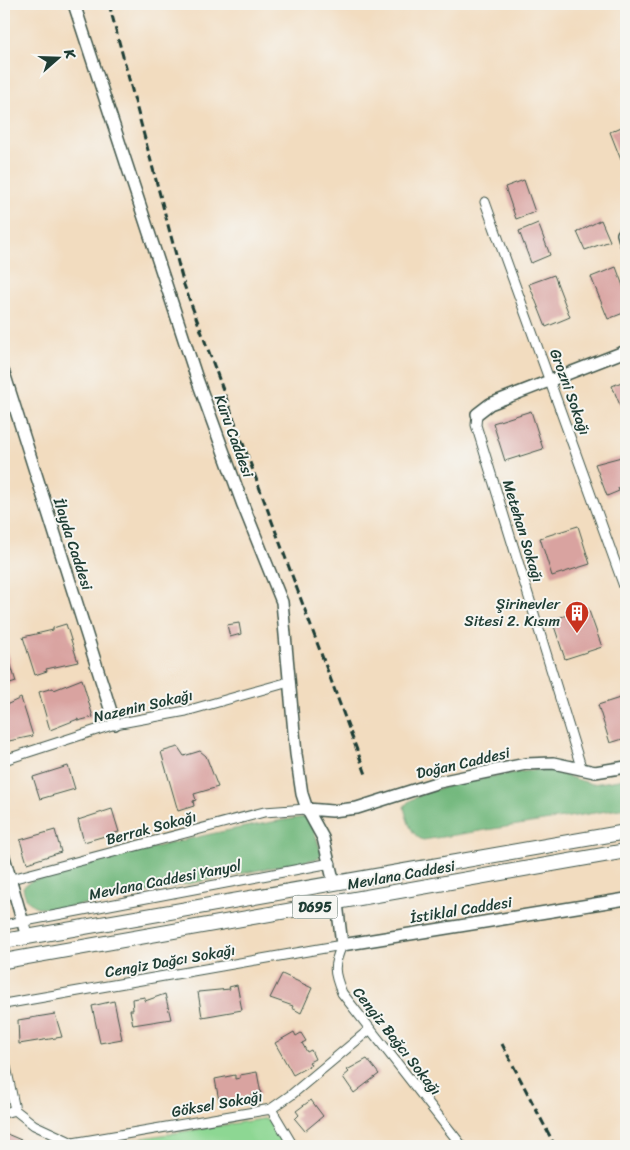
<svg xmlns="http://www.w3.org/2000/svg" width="630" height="1150" font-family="Sriracha,sans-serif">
<rect width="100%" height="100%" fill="#f6f6f2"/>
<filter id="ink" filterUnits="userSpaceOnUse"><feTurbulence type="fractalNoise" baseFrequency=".02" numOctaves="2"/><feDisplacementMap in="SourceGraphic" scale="10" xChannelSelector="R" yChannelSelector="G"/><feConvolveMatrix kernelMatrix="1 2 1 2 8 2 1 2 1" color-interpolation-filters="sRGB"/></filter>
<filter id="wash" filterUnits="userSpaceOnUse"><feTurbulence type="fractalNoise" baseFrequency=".0096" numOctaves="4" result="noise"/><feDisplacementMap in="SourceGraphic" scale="20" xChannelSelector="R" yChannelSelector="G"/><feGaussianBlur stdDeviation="1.12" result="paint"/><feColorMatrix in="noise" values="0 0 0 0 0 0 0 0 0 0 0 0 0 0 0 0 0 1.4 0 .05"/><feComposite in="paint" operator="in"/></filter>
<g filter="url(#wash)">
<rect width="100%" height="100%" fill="#f2dcbf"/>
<path fill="#8dd793" stroke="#568a64" d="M262,1119h6l6,6 13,21h-171l2,-4z"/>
<path fill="#72b87d" stroke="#487a58" d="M535,770h12l45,14 34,-5v29l-203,32c-12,-4 -16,-21 -19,-33 10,-20 107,-34 131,-37z
M305,817l9,13 8,25 -6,4 -256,50c-19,0 -34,0 -37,-22l8,-6c91,-26 181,-51 274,-64z"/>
<g id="blocks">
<path fill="#d9a3a0" d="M626,125v33l-5,2 -11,-28z
M524,180l11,32 -19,7 -11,-32z
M601,220l9,21 -25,9 -8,-18z
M538,223l12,32 -19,8 -12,-32z
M616,267l10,27v18l-18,7 -17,-42z
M554,275l16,42 -24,10 -17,-43z
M624,381l2,2 -1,34 -13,-31z
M531,411l12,38 -38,12 -12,-38z
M624,452h2v33l-8,3 1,3 -12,5 -12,-32 30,-8z
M578,526l12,38 -38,12 -12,-38z
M588,608l14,39 -37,12 -13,-39z
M239,623l2,11 -11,3 -3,-12z
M66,624l12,38 -32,7 1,2 -12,4 -12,-38 30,-7v-2z
M4,642l12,40 -12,4z
M82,679l11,38 -15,4v-2l-28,11 -11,-38 14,-4 1,2z
M626,696v42l-16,5 -12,-38z
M21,698l12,38 -29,6v-36z
M178,747l6,9 16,-5 6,5 12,31 -24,7 2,6 -3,1 1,5 -16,5 -17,-59z
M68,766l7,23 -35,10 -7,-22z
M112,809l7,23 -35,10 -6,-22z
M55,830l6,22 -34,11 -7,-23z
M282,974l30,14 -11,25 -9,-5 1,-2 -23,-8z
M237,985l5,25 -40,7 -4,-25 32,-3 -1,-2z
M165,994l6,25 -38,6 -3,-15h3l-1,-11 13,-2v4z
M114,1001l8,38 -22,4 -8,-37z
M55,1014l7,23 -43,7 -1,-24z
M294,1032l2,4 5,-3 5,8 -4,2 5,9 4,-2 4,9 -6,3 2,3 -18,10 -18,-32z
M367,1059l12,15 -25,19 -11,-16 6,-5 -2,-2z
M257,1072l4,22 -42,7 -4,-22 20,-4v4l5,-1v-3z
M311,1100l12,16 -18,15 -10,-12 4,-4 -3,-4z
M7,1134l28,12h-31z"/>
</g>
</g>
<g filter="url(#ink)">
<use href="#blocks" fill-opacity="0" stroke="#3f5549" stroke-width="1"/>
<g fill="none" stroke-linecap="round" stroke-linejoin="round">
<defs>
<path id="minor" d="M485,202l141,390
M477,414l-1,11 106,345
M4,760l111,-36 71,-13 103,-29
M4,881l260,-69 43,-3
M4,925l327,-62
M342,945c-9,21 -9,26 0,48l120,153
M4,1004l338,-59
M4,1057l11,53 19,15 43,20
M271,1109l22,37
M4,1113l11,-3
M73,1143l198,-34 20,-14 78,-65"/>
<path id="tertiary" d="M74,4l123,375 46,126 39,97 14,152 6,40 5,15 16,29 11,45
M623,234l3,10
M4,373l111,351
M477,414l13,-10 136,-53
M307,809l25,2 25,-3 82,-26 87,-18 27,-1 42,9 31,-5
M4,857l23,80
M337,903l5,42 284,-46"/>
<path id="primary" d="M4,941l622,-109
M4,961l622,-110"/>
</defs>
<use href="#minor" stroke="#3f5549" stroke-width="11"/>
<use href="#tertiary" stroke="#3f5549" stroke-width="14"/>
<use href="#primary" stroke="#3f5549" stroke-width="16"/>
<use href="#minor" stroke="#fff" stroke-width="9"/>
<use href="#tertiary" stroke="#fff" stroke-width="11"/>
<use href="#primary" stroke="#fff" stroke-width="14"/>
<path stroke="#1f3d34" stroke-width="3" stroke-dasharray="8 4" stroke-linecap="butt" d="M109,4l75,281 183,492
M502,1044l53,102"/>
</g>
</g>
<defs>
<symbol id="building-pin" viewBox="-11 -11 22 30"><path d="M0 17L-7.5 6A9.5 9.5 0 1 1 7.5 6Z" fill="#c8321e" stroke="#f6f6f2"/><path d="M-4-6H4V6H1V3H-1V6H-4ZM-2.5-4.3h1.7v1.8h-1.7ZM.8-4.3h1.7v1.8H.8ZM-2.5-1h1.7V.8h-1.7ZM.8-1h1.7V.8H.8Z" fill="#fff"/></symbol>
</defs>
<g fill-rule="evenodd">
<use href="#building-pin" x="563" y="599" width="28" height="38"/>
</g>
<g text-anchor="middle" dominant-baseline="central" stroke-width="4" stroke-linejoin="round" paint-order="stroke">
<rect fill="#f6f6f2" stroke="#60746d" stroke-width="1" x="292.5" y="895.5" width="45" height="23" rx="4"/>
<g font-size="14" font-weight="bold" fill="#1f3d34">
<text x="315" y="907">D695</text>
</g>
<g font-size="15" fill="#1f3d34" stroke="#f6f6f2">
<text transform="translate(570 392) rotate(70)">Grozni Sokağı</text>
<text transform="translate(234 436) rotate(70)">Kuru Caddesi</text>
<text transform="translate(523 531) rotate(73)">Metehan Sokağı</text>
<text transform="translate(73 544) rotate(72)">İlayda Caddesi</text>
<text transform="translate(143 706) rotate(-13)">Nazenin Sokağı</text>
<text transform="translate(463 763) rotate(-13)">Doğan Caddesi</text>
<text transform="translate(151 828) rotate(-15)">Berrak Sokağı</text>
<text transform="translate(401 875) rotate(-10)">Mevlana Caddesi</text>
<text transform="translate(165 880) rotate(-11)">Mevlana Caddesi Yanyol</text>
<text transform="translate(461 910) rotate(-9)">İstiklal Caddesi</text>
<text transform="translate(170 961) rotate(-10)">Cengiz Dağcı Sokağı</text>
<text transform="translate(397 1041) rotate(52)">Cengiz Bağcı Sokağı</text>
<text transform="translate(217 1104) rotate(-10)">Göksel Sokağı</text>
</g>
<g font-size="15" fill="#1f3d34" stroke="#f6f6f2" text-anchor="end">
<text x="560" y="604">Şirinevler<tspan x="560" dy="17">Sitesi 2. Kısım</tspan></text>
</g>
</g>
<rect width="630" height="1150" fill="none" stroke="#f6f6f2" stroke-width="20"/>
<g transform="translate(58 58) rotate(70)" stroke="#f6f6f2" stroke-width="4" paint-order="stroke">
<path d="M0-4L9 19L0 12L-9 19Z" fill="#1f3d34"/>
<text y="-8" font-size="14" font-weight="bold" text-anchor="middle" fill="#1f3d34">K</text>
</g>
</svg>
